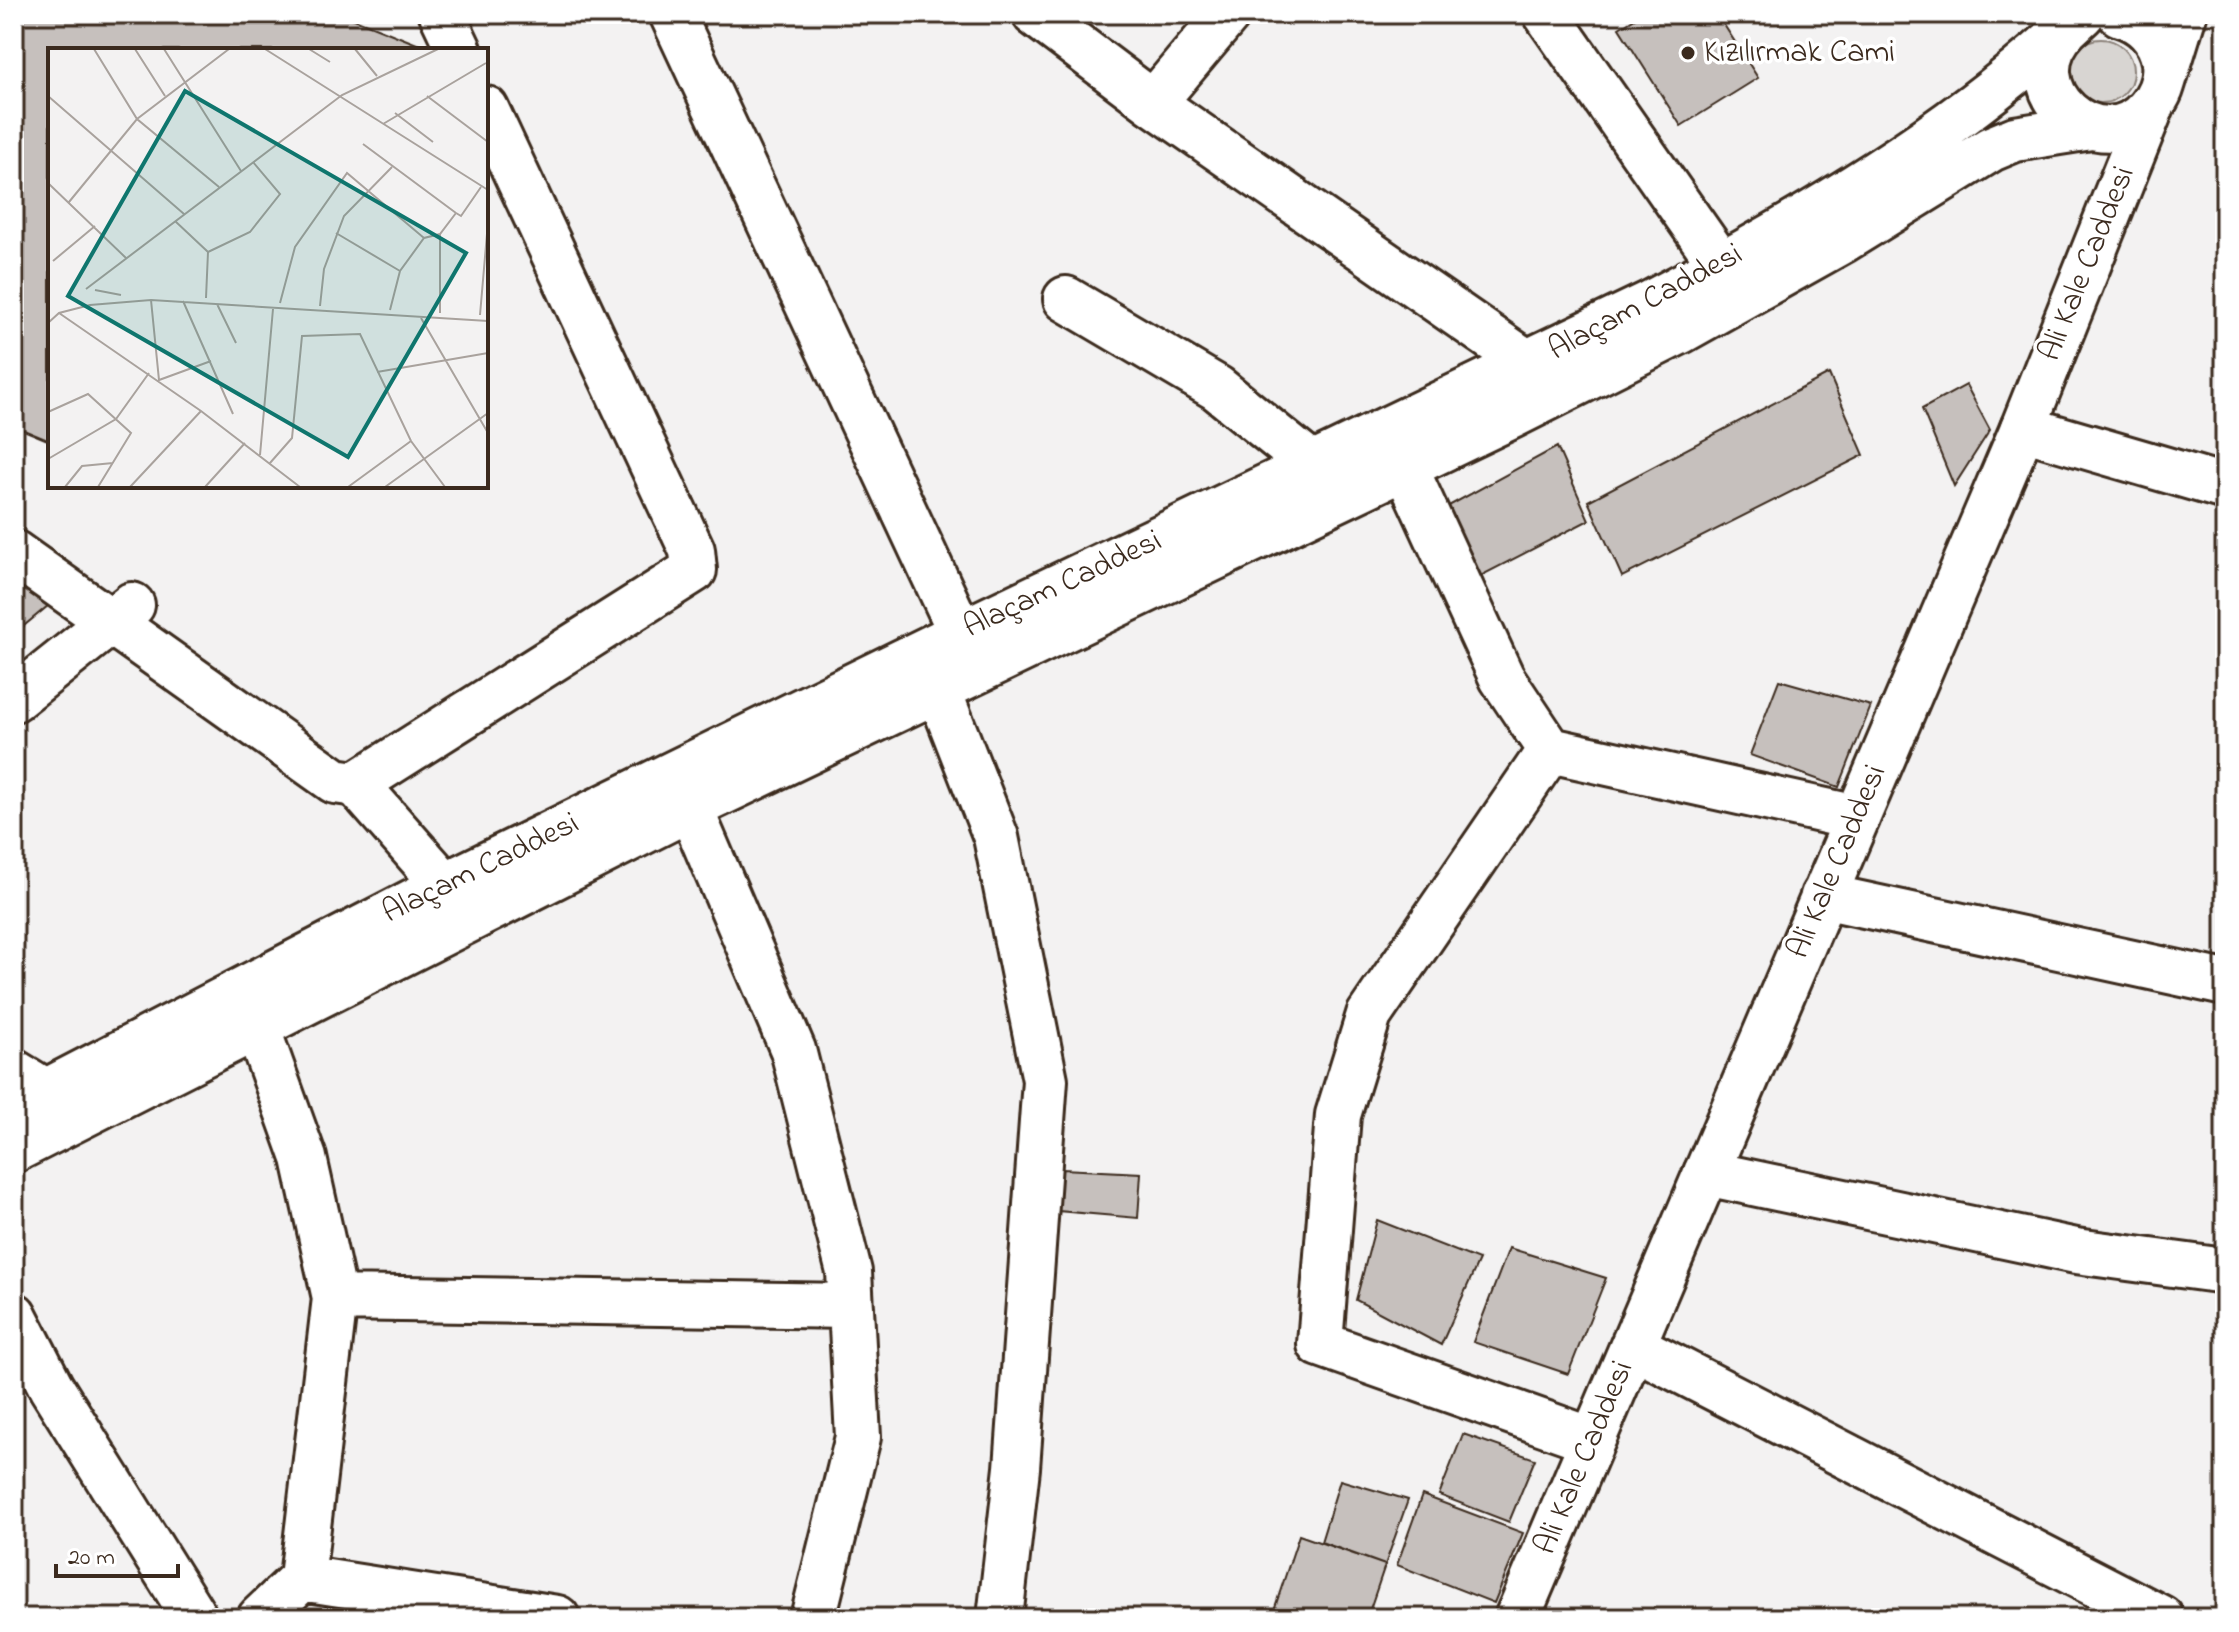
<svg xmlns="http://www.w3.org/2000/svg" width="2239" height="1632" font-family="'Indie Flower',sans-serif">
<rect width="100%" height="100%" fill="#f3f2f2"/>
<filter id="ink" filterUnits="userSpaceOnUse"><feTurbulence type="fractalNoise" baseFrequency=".0125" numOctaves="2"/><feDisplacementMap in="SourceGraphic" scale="16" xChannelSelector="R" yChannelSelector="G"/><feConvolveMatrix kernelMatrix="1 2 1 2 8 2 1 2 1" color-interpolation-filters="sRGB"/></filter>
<g filter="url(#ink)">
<path fill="#d8d5d2" stroke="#8a8078" stroke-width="2" d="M2069 71a32 32 0 1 1 64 0a32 32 0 1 1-64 0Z"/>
<path fill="#c6c0bd" stroke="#3b2a1e" stroke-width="2" d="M14,14h328l90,36h-382v391l-36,-15z
M1641,14h76l41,64 -77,48 -62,-98z
M1829,374l35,81 -242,122 -34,-76z
M1966,385l24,45 -36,56 -32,-77z
M1557,447l32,73 -122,63 -33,-69z
M14,582l35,23 -35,29z
M1779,680l92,26 -32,81 -89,-32z
M1062,1169l79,4 -3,45 -80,-7z
M1377,1220l102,40 -38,85 -85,-45z
M1509,1248l97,30 -38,96 -95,-32z
M1463,1434l72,25 -26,63 -70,-27z
M1340,1480l68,20 -23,65 -64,-23z
M1422,1495l101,38 -29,70 -97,-38z
M1299,1535l86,30 -18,53h-69l-24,-8z"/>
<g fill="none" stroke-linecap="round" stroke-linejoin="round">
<defs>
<path id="minor" d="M442,14l17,36
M672,14l289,619
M1035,14l118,89 376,261
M1546,14l176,252
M1153,103l75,-89
M1066,299l151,89 96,78
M2023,428l202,59
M1405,467l97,211 48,72 307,68
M14,553l321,228 21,3 338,-214 -2,-20 -206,-441
M938,689l58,148 49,243 -28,388 -17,150
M14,699l118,-94
M1550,750l-181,265 -31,100 -18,229 272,96
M690,808l103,242 56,222 9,165 -45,181
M1823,896l402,87
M257,1027l47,131 31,140 -33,280 -42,40
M14,1072l31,19
M1706,1173l370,78 149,20
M335,1298l516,8
M14,1315l37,72 144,231
M1633,1346l528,272
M302,1578l255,40"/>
<path id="major" d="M2066,29c-57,59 35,138 83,79 11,-13 17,-29 15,-46 -4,-24 -21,-41 -44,-48
M2163,82l21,-68
M356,784l89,101 14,24
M14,1108l431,-223 516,-252 690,-330c153,-81 305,-170 431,-289
M14,1150l676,-342 822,-392 169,-85 161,-90 149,-92 24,-10 76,-12
M1517,1618l506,-1190 130,-325"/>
</defs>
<use href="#minor" stroke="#3b2a1e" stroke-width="50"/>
<use href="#major" stroke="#3b2a1e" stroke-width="50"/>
<use href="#minor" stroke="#fff" stroke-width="44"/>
<use href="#major" stroke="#fff" stroke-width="44"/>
</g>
</g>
<circle fill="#3b2a1e" stroke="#fff" stroke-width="3" cx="1688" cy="53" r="8"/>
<g text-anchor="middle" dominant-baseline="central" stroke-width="7" stroke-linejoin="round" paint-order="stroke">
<g font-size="32" fill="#3b2a1e" stroke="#fff" text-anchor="start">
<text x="1704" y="53">Kızılırmak Cami</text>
</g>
<g font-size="32" fill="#3b2a1e" stroke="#fff">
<text transform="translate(2088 264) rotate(-68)">Ali Kale Caddesi</text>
<text transform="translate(1646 303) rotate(-28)">Alaçam Caddesi</text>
<text transform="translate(1063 585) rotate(-25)">Alaçam Caddesi</text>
<text transform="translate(1838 862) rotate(-67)">Ali Kale Caddesi</text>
<text transform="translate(481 869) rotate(-26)">Alaçam Caddesi</text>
<text transform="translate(1585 1458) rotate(-67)">Ali Kale Caddesi</text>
</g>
</g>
<g transform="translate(48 48)">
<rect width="440" height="440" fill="#f3f2f2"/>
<path fill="none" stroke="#a9a29d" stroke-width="2" d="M46,1l43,70 82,68M87,1l30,47M116,1l77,122M217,1l223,141M261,1l21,13M307,1l22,27M0,48l136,118M379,48l61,46M347,65l38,29M335,76l103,-61M315,96l93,69M0,135l78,75M21,154l68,-83 92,-70M127,173l33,31 -2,46M288,185l64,38M160,204l42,-20 30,-38 -27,-32M5,213l42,-35M38,241l256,-194 96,-46M47,242l26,5M103,252l8,80 52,-19M135,253l50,113M232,255l15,-56 52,-74 77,65M169,256l19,39M272,258l4,-37 20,-53 48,-49M342,262l10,-39 24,-33 16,-4 16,-21 5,3 20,-29M11,265l142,98 99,76M392,265v-79M432,267l8,-93M373,270l67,115M0,275l11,-10 31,-8 61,-5 337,21M329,324l111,-19M0,364l40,-18 43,39 -33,54M212,407l13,-146M0,411l68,-40 33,-46M222,415l22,-25 10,-102 58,-2 51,107 34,46M17,439l17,-21 31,-3M82,439l71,-76M157,439l40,-44M300,439l63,-46M337,439l103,-74"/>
<path fill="#0f766e" fill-opacity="0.15" stroke="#0f766e" stroke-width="4" d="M137,43l281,162 -118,204 -280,-161z"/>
<rect width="440" height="440" fill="none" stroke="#3b2a1e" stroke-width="4"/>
</g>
<rect width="2239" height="1632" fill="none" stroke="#fff" stroke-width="48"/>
<rect x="24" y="24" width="2191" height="1584" fill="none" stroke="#3b2a1e" stroke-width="3" filter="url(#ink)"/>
<path d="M56 1564v12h122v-12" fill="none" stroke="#3b2a1e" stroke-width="4"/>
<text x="68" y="1564" font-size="24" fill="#3b2a1e" stroke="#ffffff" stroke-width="6" paint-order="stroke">20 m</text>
</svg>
